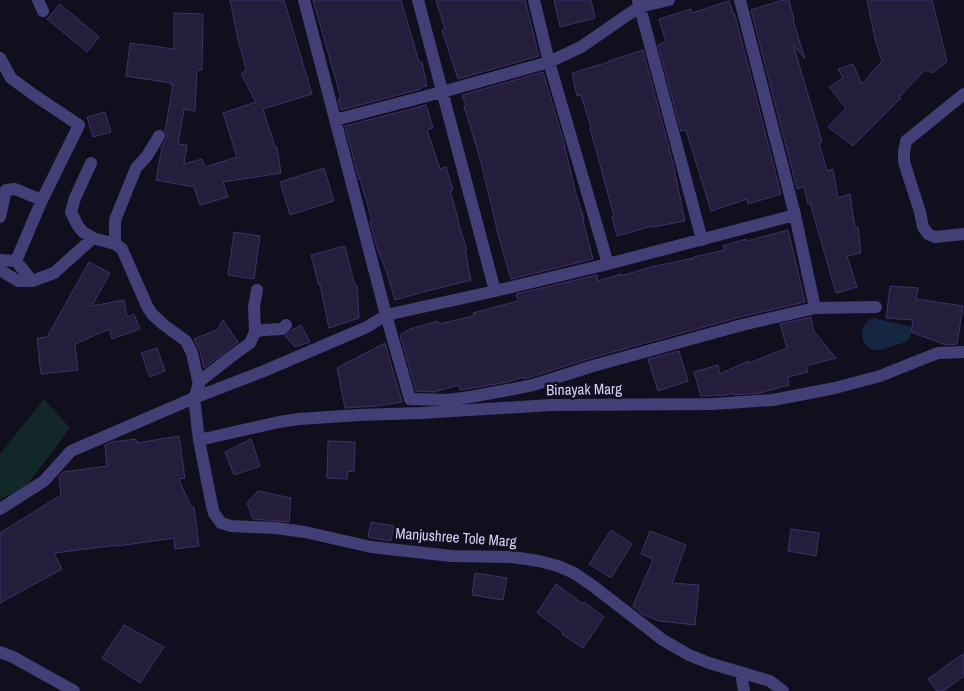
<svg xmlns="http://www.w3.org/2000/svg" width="964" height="691" font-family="'Archivo Narrow',sans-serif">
<rect width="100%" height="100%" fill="#110f1e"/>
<path fill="#122727" d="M44,399l26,29 -45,60 -25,11v-45z"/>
<path fill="#142642" d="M873,318l36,8 3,5 -2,7 -4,4 -26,8c-21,2 -24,-26 -7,-32z"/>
<path fill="#241d3c" stroke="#3d3266" d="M230,0h54l28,94 -49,15 12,38h2l4,26 -58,9 5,15 -28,8 -6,-18 -38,-7 6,-33 5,-10 -2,-6 8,-46h-2v-2l-45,-7 4,-33 44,6v-36l29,1 -1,56h-5l-2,41 -11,-2 -6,35 9,1 -3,19 18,-5 3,8 32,-10 -14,-44 33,-11 -15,-28 5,-5 -8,-30z
M313,0h88l18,62h3l5,24 -6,1v2l-80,21 -3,-11 3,-1z
M436,0h89l14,56 -81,23 -16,-49 3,-1z
M554,0h37l4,18 -35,9z
M783,0h6l5,20h-1l12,39 -12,-15 29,98 -3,1 8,28 6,-2 5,29 12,-4 5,34 3,-1 3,26 -14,3 10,31 -21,6 -26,-90 -2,1 -4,-17 -7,2 -46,-179z
M867,0h65l15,62 -15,11 -7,-3 -26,27 2,1 -48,48 -25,-19 18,-19 -17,-21 14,-9 -5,-9 15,-5 9,20 20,-23 -7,-22z
M729,1l5,14h1l46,179 -33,10 -1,-5 -36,12 -25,-81 -5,1 -23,-86 8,-3 -7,-23 32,-10 1,4z
M60,4l39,33 -12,15 -40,-33z
M643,50l30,113 12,58 -32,6v-1l-36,10 -5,-19 2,-1 -24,-88h1l-10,-33 -4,1 -5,-23 37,-11v-1z
M543,72l20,67 13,55 8,25 -1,1 10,39 -82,20 -12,-41 -18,-76 -17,-56h2l-4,-11z
M426,105l7,23 -6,2 13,39 6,-2 7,23 -3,1 9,31h-1l9,28h-2l6,30 -48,12 -28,8 -8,-27 -10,-25 -7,-26 2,-1 -12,-42 -1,1 -14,-54z
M105,112l6,20 -18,5 -6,-20z
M324,168l10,33 -44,14 -10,-33z
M788,230l17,72 -65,15 -149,41 -60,19 -8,2v-2l-11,4 -21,4v-1l-5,2 -26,4 -2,-5 -24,7 -18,-1 -16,-56 10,-6 28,-8 1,3 35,-8 -1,-3 45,-12 -2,-7 81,-19 1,6 23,-7v2l30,-9 43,-9v-1l31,-7 -2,-4 23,-7 1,2z
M234,232l26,4 -6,43 -26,-4z
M345,246l10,40 2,-1 2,33 -30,10 -9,-43 -1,1 -8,-31z
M89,262l21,11 -18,33 32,-6 3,17 7,-3 6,15 -28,10 -3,-10 -34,15 3,26 -37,4 -4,-36 10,-1z
M890,286l28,2 -2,11 47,7 -6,38 -11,1 -35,-13 2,-12 -27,-2z
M811,317l2,13 23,28 -30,8 2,6 -20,5 1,8 -29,8 -27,2v-2l-6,2 -26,1 -7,-24 24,-7 2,9 28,-13 1,2 38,-15 -7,-24z
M223,320l15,22 -34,26 -4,-17 -6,-12 23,-9z
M301,325l9,17 -15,5 -10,-11 7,-6z
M385,343l17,59 -26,4 -31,2 -8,-40z
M157,348l8,23 -15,6 -9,-24z
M679,351l9,30 -30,10 -10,-32z
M179,436l6,42 -6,1 12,28h3l5,39 -24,3 -1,-11 -56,8v-1l-64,8 8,16 -62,34v-70l61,-38 -2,-18 4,-5 44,-6 -2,-21 7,-3 24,-3 1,4z
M251,439l9,27 -26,9 -9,-23z
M328,441l27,1 -1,30 -6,-1 -1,8 -20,-1z
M258,491l33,7 -2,24 -36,-3 -6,-16z
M371,522l23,4 -3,15 -23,-4z
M791,529l28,4 -3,23 -28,-5z
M611,530l21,14 -21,34 -22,-14z
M650,531l36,14 -14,38 27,2 -4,40 -36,-4 -17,-7 -9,-8 20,-47 -12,-5z
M475,573l32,5 -4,22 -31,-5z
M556,584l27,20 1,-2 20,15 -21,31 -21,-14 1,-2 -26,-19z
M124,625l40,22 -24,36 -38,-25z
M964,653v23l-21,15h-6l-9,-12z"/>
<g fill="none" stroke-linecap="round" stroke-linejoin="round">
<path stroke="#423f77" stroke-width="12" d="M38,0l5,11
M304,0l82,315 24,84 38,1 22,-3 38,-7 25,-5 60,-19 149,-41 73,-17 61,-1
M418,0l77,291
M534,0l15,62 59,202
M638,0l64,240
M740,0l55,215 20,93
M0,58l11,20 23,17 45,30 -37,75 -27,-11 -9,1 -6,27
M964,94l-58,47 -2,11v10l16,50 3,15 5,7 7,3 29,-3
M335,120l107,-28 107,-30 32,-15 58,-40 30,-7
M91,163l-16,35 -4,14 7,14 5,6 10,6 22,6 7,5 25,57 5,8 12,11 22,16 6,12 7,32
M115,244v-24l21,-52 11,-12 12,-20
M0,260l16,1 16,20
M16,261l26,-61
M0,270l18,11h14l22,-8 39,-35
M257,290l-3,17 1,25 -5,11 -18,13 -32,25 -6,17 5,42 13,66 2,7 7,10 10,3 44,2 30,4 66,15 80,9 61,1 27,4 19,5 16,7 19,13 70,54 26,15 20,8 61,18 13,10
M255,332l9,-2 18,-1 4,-4
M199,440l80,-18 20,-3 60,-4 62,-2 130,-8 162,-1 60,-4 62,-12 45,-12 45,-18 13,-5 26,-1
M0,509l44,-28 27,-30 123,-53 70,-27 103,-44 19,-12 109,-24 113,-27 187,-49
M0,652l13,5 61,34
M741,673l3,18"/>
</g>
<g text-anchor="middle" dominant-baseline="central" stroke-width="5" stroke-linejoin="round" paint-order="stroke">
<g font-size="15" fill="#d6d1f9" stroke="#110f1e">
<text transform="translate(584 389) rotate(-1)">Binayak Marg</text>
<text transform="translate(456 537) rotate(4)">Manjushree Tole Marg</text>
</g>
</g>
</svg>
